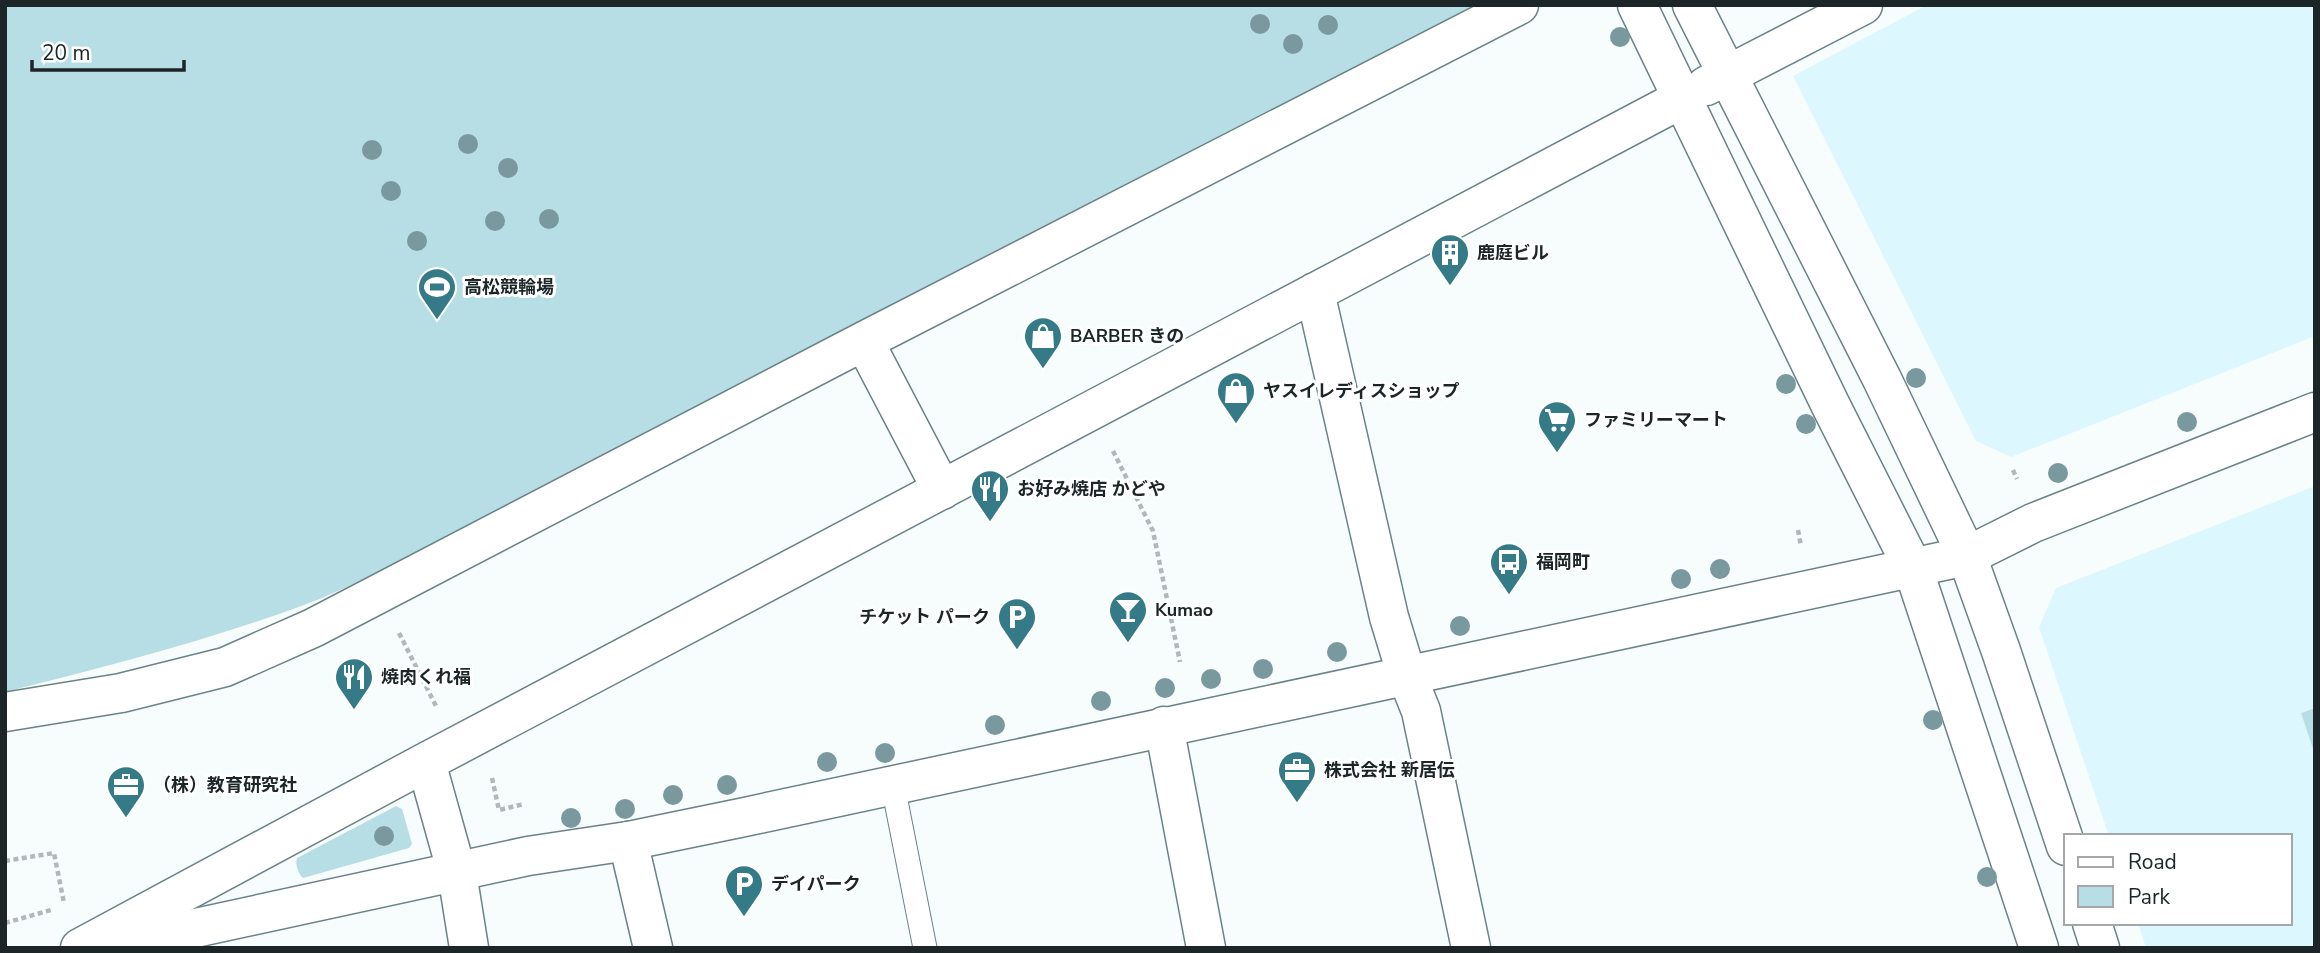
<svg xmlns="http://www.w3.org/2000/svg" width="2320" height="953" font-family="'Nunito Sans','Noto Sans JP',sans-serif">
<rect width="100%" height="100%" fill="#f7fcfd"/>
<path fill="#dcf8fe" d="M1927,5h388v331l-304,121 -35,-16 -183,-365z
M2315,486v222l-14,5 14,42v193h-169l-8,-25h152v-87h-181l-70,-209 17,-39z"/>
<path fill="#b7dee5" d="M5,5h1470l-1068,554c-34,15 -68,33 -103,46 -98,36 -198,62 -299,87z
M2315,708v47l-14,-42z
M396,806l6,3 10,35 -3,4 -106,30c-5,-5 -8,-14 -6,-20z"/>
<g fill="none" stroke-linecap="round" stroke-linejoin="round">
<defs>
<path id="service" d="M893,786l32,162"/>
<path id="minor" d="M1315,292l74,325 18,59 14,35 50,237
M864,341l78,149
M5,712l116,-19 104,-26 88,-39 551,-287 655,-336
M1164,726l42,222
M426,762l31,111 12,75
M628,841l25,107
M80,948l346,-186 1257,-664"/>
<path id="tertiary" d="M1637,5l194,401 82,162 126,380
M1692,5l190,374 85,177 34,95 65,195
M1706,86l157,-81
M2092,923l8,25
M103,948l425,-92 100,-15 112,-23 1227,-262 66,-33 282,-111"/>
</defs>
<use href="#service" stroke="#6b8387" stroke-width="25"/>
<use href="#minor" stroke="#6b8387" stroke-width="41"/>
<use href="#tertiary" stroke="#6b8387" stroke-width="41"/>
<path stroke="#b2b8ba" stroke-width="4.5" stroke-dasharray="5 3.5" stroke-linecap="butt" d="M1113,451l40,80 27,131
M2013,470l4,9
M1798,530l3,16
M399,633l37,73
M492,778l7,32 25,-6
M5,861l49,-8 10,50
M5,923l46,-13"/>
<use href="#service" stroke="#fff" stroke-width="23"/>
<use href="#minor" stroke="#fff" stroke-width="38"/>
<use href="#tertiary" stroke="#fff" stroke-width="38"/>
</g>
<g fill="#79999e">
<circle cx="1260" cy="24" r="10"/>
<circle cx="1328" cy="25" r="10"/>
<circle cx="1620" cy="37" r="10"/>
<circle cx="1293" cy="44" r="10"/>
<circle cx="468" cy="144" r="10"/>
<circle cx="372" cy="150" r="10"/>
<circle cx="508" cy="168" r="10"/>
<circle cx="391" cy="191" r="10"/>
<circle cx="549" cy="219" r="10"/>
<circle cx="495" cy="221" r="10"/>
<circle cx="417" cy="241" r="10"/>
<circle cx="434" cy="279" r="10"/>
<circle cx="1916" cy="378" r="10"/>
<circle cx="1786" cy="384" r="10"/>
<circle cx="2187" cy="422" r="10"/>
<circle cx="1806" cy="424" r="10"/>
<circle cx="2058" cy="473" r="10"/>
<circle cx="1720" cy="569" r="10"/>
<circle cx="1681" cy="579" r="10"/>
<circle cx="1460" cy="626" r="10"/>
<circle cx="1337" cy="652" r="10"/>
<circle cx="1263" cy="669" r="10"/>
<circle cx="1211" cy="679" r="10"/>
<circle cx="1165" cy="688" r="10"/>
<circle cx="1101" cy="701" r="10"/>
<circle cx="1933" cy="720" r="10"/>
<circle cx="995" cy="725" r="10"/>
<circle cx="885" cy="753" r="10"/>
<circle cx="827" cy="762" r="10"/>
<circle cx="727" cy="785" r="10"/>
<circle cx="673" cy="795" r="10"/>
<circle cx="625" cy="809" r="10"/>
<circle cx="571" cy="818" r="10"/>
<circle cx="384" cy="836" r="10"/>
<circle cx="1987" cy="877" r="10"/>
</g>
<defs>
<symbol id="building-pin" viewBox="-11 -11 22 30"><path d="M0 17L-7.5 6A9.5 9.5 0 1 1 7.5 6Z" fill="#357b87" stroke="#fff"/><path d="M-4-6H4V6H1V3H-1V6H-4ZM-2.5-4.3h1.7v1.8h-1.7ZM.8-4.3h1.7v1.8H.8ZM-2.5-1h1.7V.8h-1.7ZM.8-1h1.7V.8H.8Z" fill="#fff"/></symbol>
<symbol id="stadium-pin" viewBox="-11 -11 22 30"><path d="M0 17L-7.5 6A9.5 9.5 0 1 1 7.5 6Z" fill="#357b87" stroke="#fff"/><path d="M0-5a6.5 5 0 1 0 0 10a6.5 5 0 1 0 0-10ZM-3.5-1.8h7v3.6h-7Z" fill="#fff"/></symbol>
<symbol id="shop-pin" viewBox="-11 -11 22 30"><path d="M0 17L-7.5 6A9.5 9.5 0 1 1 7.5 6Z" fill="#357b87" stroke="#fff"/><path d="M-5-2.5h2.3a2.7 3.5 0 0 1 5.4 0H5L5.5 6h-11ZM-1.5-2.5h3a1.5 2.3 0 0 0-3 0Z" fill="#fff"/></symbol>
<symbol id="supermarket-pin" viewBox="-11 -11 22 30"><path d="M0 17L-7.5 6A9.5 9.5 0 1 1 7.5 6Z" fill="#357b87" stroke="#fff"/><path d="M-6-5.5h2.5l.6 2H6L4.5 2H-2.5L-4.4-4H-6ZM-1.5 3.2a1.3 1.3 0 1 0 .1 0ZM3 3.2a1.3 1.3 0 1 0 .1 0Z" fill="#fff"/></symbol>
<symbol id="restaurant-pin" viewBox="-11 -11 22 30"><path d="M0 17L-7.5 6A9.5 9.5 0 1 1 7.5 6Z" fill="#357b87" stroke="#fff"/><path d="M-5-6h1v4h1v-4h1v4h1v-4h1v5L-1.5 .5V6h-2V.5L-5-1ZM5-6V6H3V1.5H1.5Q1.5-4 5-6Z" fill="#fff"/></symbol>
<symbol id="bus-pin" viewBox="-11 -11 22 30"><path d="M0 17L-7.5 6A9.5 9.5 0 1 1 7.5 6Z" fill="#357b87" stroke="#fff"/><path d="M-5-6H5V4H4V6H2V4H-2V6H-4V4H-5ZM-3.5-4V0h7V-4ZM-3.5 1.2v1.5H-2V1.2ZM2 1.2v1.5H3.5V1.2Z" fill="#fff"/></symbol>
<symbol id="bar-pin" viewBox="-11 -11 22 30"><path d="M0 17L-7.5 6A9.5 9.5 0 1 1 7.5 6Z" fill="#357b87" stroke="#fff"/><path d="M-6-5H6L.8 .8V4.5H3.5V6h-7V4.5H-.8V.8Z" fill="#fff"/></symbol>
<symbol id="parking-pin" viewBox="-11 -11 22 30"><path d="M0 17L-7.5 6A9.5 9.5 0 1 1 7.5 6Z" fill="#357b87" stroke="#fff"/><path d="M-3.5-5.5H1a3.5 3.5 0 0 1 0 7H-1V5.5H-3.5ZM-1-3.4V-.6H.8a1.4 1.4 0 0 0 0-2.8Z" fill="#fff"/></symbol>
<symbol id="office-pin" viewBox="-11 -11 22 30"><path d="M0 17L-7.5 6A9.5 9.5 0 1 1 7.5 6Z" fill="#357b87" stroke="#fff"/><path d="M-6-3h4V-5.5h4V-3h4V5H-6ZM-1-4.5V-3h2v-1.5ZM-6 0V1H6V0Z" fill="#fff"/></symbol>
</defs>
<g fill-rule="evenodd">
<use href="#building-pin" x="1428" y="231" width="44" height="60"/>
<use href="#stadium-pin" x="415" y="265" width="44" height="60"/>
<use href="#shop-pin" x="1021" y="314" width="44" height="60"/>
<use href="#shop-pin" x="1214" y="369" width="44" height="60"/>
<use href="#supermarket-pin" x="1535" y="398" width="44" height="60"/>
<use href="#restaurant-pin" x="968" y="467" width="44" height="60"/>
<use href="#bus-pin" x="1487" y="540" width="44" height="60"/>
<use href="#bar-pin" x="1106" y="588" width="44" height="60"/>
<use href="#parking-pin" x="995" y="595" width="44" height="60"/>
<use href="#restaurant-pin" x="332" y="655" width="44" height="60"/>
<use href="#office-pin" x="1275" y="748" width="44" height="60"/>
<use href="#office-pin" x="104" y="763" width="44" height="60"/>
<use href="#parking-pin" x="722" y="862" width="44" height="60"/>
</g>
<g text-anchor="middle" dominant-baseline="central" stroke-width="6" stroke-linejoin="round" paint-order="stroke">
<g font-size="18" font-weight="bold" fill="#1c2527" stroke="#fff" text-anchor="start">
<text x="1477" y="253">鹿庭ビル</text>
<text x="464" y="287">高松競輪場</text>
<text x="1070" y="336">BARBER きの</text>
<text x="1263" y="391">ヤスイレディスショップ</text>
<text x="1584" y="420">ファミリーマート</text>
<text x="1017" y="489">お好み焼店 かどや</text>
<text x="1536" y="562">福岡町</text>
<text x="1155" y="610">Kumao</text>
<text x="990" y="617" text-anchor="end">チケット パーク</text>
<text x="381" y="677">焼肉くれ福</text>
<text x="1324" y="770">株式会社 新居伝</text>
<text x="153" y="785">（株）教育研究社</text>
<text x="771" y="884">デイパーク</text>
</g>
</g>
<rect width="2320" height="953" fill="none" stroke="#1c2527" stroke-width="14"/>
<rect x="2064" y="834" width="228" height="91" fill="#ffffff" stroke="#a4a8a9" stroke-width="2"/>
<rect x="2078" y="857" width="35" height="10" fill="#ffffff" stroke="#a4a8a9" stroke-width="2"/>
<text x="2128" y="869" font-size="21" fill="#1c2527">Road</text>
<rect x="2078" y="886" width="35" height="21" fill="#b7dee5" stroke="#a4a8a9" stroke-width="2"/>
<text x="2128" y="904" font-size="21" fill="#1c2527">Park</text>
<path d="M32 60v10h152v-10" fill="none" stroke="#1c2527" stroke-width="3.5"/>
<text x="42" y="60" font-size="21" fill="#1c2527" stroke="#ffffff" stroke-width="5" paint-order="stroke">20 m</text>
</svg>
